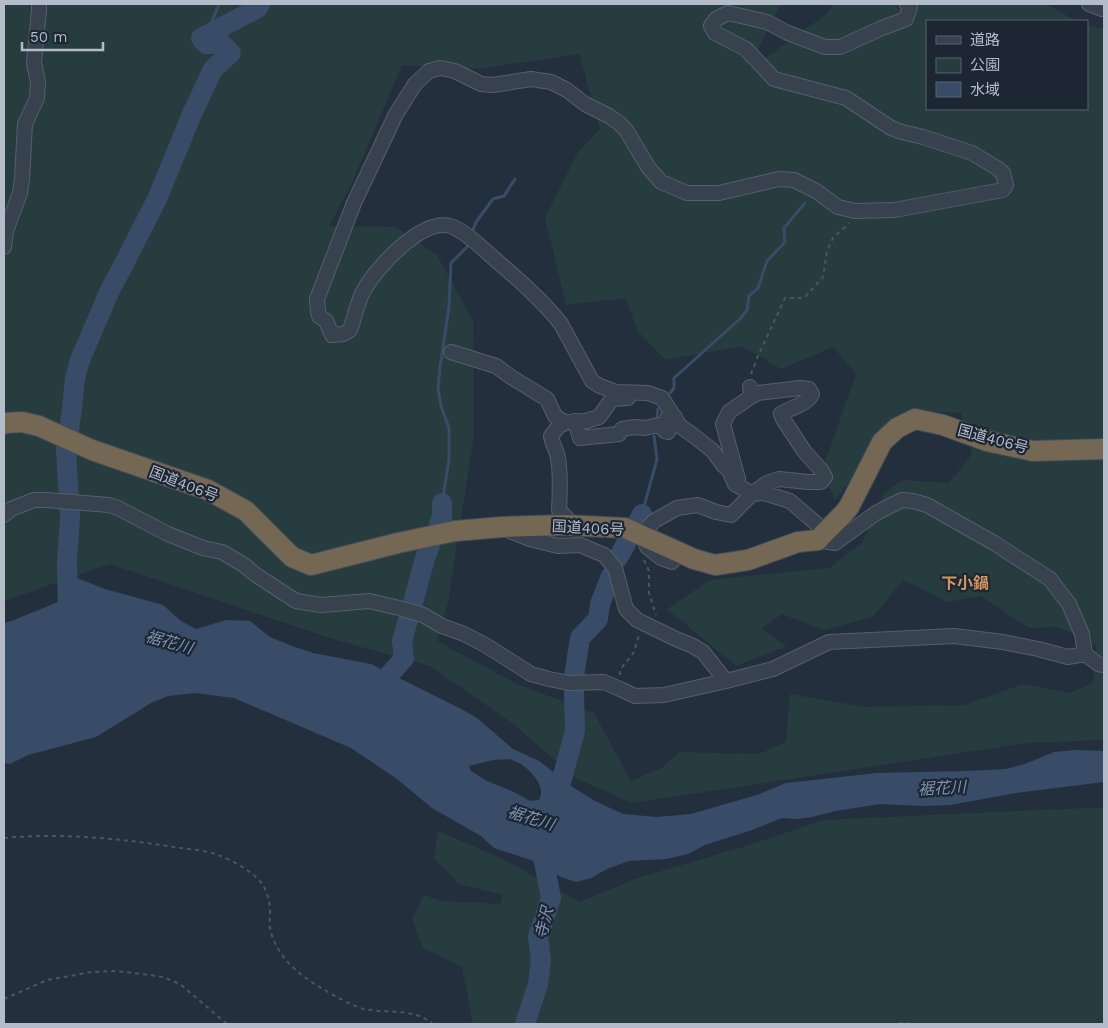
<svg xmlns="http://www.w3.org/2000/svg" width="1108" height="1028" font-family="'Work Sans','Noto Sans JP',sans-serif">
<rect width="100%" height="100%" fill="#242f3e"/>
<path fill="#263c3f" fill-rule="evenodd" d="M4,4h777l-33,65 26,-17 54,-39 4,-9h214l31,17h-150v88h160v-84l17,4v711l-77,3 -395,60 -55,-24 -65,-56 -82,-57 -94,-26 -226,-76 -106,37zM579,54l21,75 -22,23 -33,66 21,87 60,-7 11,32 28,30 77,-14 39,23 52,-22 23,27 -34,97 13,29 71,-89 55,2 11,41 -23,29 -46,-3 -19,13 -22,50 -33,25 -119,12 -43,29 69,57 51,-20 -26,-17 21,-15 42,16 49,-13 30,-37 45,22 33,-6 48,32 31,-1 36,19 -3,37 -23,10 -46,-9 -61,21 -98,2 -75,-13 -4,48 -27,12 -80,-2 -16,15 -32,14 -37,-68 -77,-29 -80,-43 11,-39 26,-167 -1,-114 -36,-66 -42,-28 -66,-1 23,-43 50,-118 76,4z
M1086,808h18v216h-631l-11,-57 -39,-19 -11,-29 12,-24 18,6 58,3 3,-9 -44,-11 -25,-26 4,-27 65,28 77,43 55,-23 117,-35 72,-24z"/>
<path fill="#394c67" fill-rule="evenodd" d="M77,578l28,11 58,16 18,16 15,8 30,-9 24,1 20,16 22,9 21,7 58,11 92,46 14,8 36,31 26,12 35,27 21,13 28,13 34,3 34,-3 66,-19 29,-12 91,-10 88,-2 41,-2 19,-5 29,-12 22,-2 28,1v31l-88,11 -66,12 -26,1 -44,-2 -44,7 -24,6 -15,2 -15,-1 -30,12 -47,15 -17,9 -22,5 -37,2 -20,7 -18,10 -15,4 -15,-5 -24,-15 -43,-14 -13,-12 -49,-28 -35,-29 -46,-31 -117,-50 -39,-5 -27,3 -17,7 -55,34 -68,18 -18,9 -6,-1v-140l10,-3 44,-18zM510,759c3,2 8,3 11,5 10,7 26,23 18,36l-9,1 -16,-9 -27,-11 -16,-10 -2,-5 24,-6z"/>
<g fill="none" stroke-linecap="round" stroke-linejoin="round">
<path stroke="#394c67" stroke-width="3" d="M206,36l13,-32
M471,235l5,-13 17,-23 11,-3 11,-17
M670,393l4,-5v-10l67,-60 6,-8 2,-14 9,-8 9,-27 18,-19 -1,-14 21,-25
M657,416l1,-7
M442,503l7,-44v-31l-8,-22 -3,-18 2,-20 9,-62 2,-43 16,-16 2,-6
M642,514l15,-55 -3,-23"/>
<path stroke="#394c67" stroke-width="20" d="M638,522l4,-8
M439,524l3,-7v-14
M618,558l10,-18
M413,603l12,-45 5,-12
M68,617l-1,-56 3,-43 -4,-67 6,-42 3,-31 5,-18 30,-70 15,-28 32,-63 35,-85 21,-45 18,-16 -9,-9h-16l-5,-6 57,-30 2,-4
M574,676l6,-38 18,-19 2,-15 11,-28
M382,695l4,-4 -1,-11 19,-22 -2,-17 6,-21
M556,805l4,-19 15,-55 -1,-39
M525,1024l13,-40 3,-24 -3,-23 13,-39 -11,-56"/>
<defs>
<path id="minor" d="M1089,4l13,5 2,-1
M4,247l2,-16 14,-38 2,-14 3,-55 12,-26 1,-16 -4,-19 5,-53v-6
M451,352l45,14 15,11 36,22 8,17 9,6 22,-1 13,-4 13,-18 16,-1
M575,421l5,17 39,-4 3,-5 13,-2 9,1 15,-3 6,6 3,1 -1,-14 8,-1
M567,422l-8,4 -8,10c1,8 6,14 7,22 3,18 2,35 1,52l15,16
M738,479l-15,-55 6,-12 23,-16
M4,515l7,-6 23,-9h12l63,5 9,3 50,26 35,14 19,4 22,13 12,10 40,26 25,4 48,-4 30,7 24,7 19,11 22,8 23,12 44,28 18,5 20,4 35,-1 16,7 15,7 29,-1 62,-14 47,-12 56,-27 125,-6 49,6 35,7 30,8 17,-3 -3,-20 -13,-30 -19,-25 -56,-36 -67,-38 -14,-4 -11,-1 -26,13 -41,30 -17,-3
M507,530l23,9 28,7 22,-1 24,10 11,13 11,41 11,11 39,19 15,6 12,7 23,29
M825,531l-35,-30 -26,-8 -12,1 -17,-10 -6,-14 -6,-5 -10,-14 -19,-15 -14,-10 -18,-28 -14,-5 -32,-1 -16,-6 -8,-5 -31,-57c-17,-22 -41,-43 -63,-62 -13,-11 -29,-28 -45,-35 -29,-12 -76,40 -89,63 -7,12 -9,27 -14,40l-7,4 -11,1 -6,-14 -7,-5 -1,-4 -1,-13 37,-96 42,-89 19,-30 14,-13 11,-3 15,3 26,13 12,1 38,-6 20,3 16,8 18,14 24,12 10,7 7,7 22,37 13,15 26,11h32l60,-14 15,1 22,11 22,16 17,4 39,-1 109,-20 3,-5 -3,-12 -6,-5 -25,-15 -49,-16 -21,-5 -11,-4 -45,-30 -72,-19 -28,-30 -31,-16 -4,-7 5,-7 12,-6 39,9 21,11 37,14h15l42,-19 24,-9 3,-9 1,-4 -3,-2
M672,562l-11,-4 -14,-11 -5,-13 12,-13 23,-13 21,-3 18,7 15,3 21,-21 15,-11 12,-4 29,3h13l4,-5 -3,-6 -18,-20 -21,-32 -2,-5c10,-7 26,-9 31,-20l-3,-5 -9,-1 -42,5 -6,3 -2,-9
M1085,654l13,10 6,1"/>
<path id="highway" d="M4,424l1,-1 17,-1 17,4 53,24 116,40 38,21 46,46 19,8 87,-22 57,-12 47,-4 62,-2 61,3 69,31 21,6 33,-5 50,-18 20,-2c10,-12 22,-21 31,-33l33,-65 15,-14 18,-9 28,6 44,16 46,10 71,-2"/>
</defs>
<use href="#minor" stroke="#565f6c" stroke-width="16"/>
<use href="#highway" stroke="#434c59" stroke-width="22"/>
<path stroke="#44595c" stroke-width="2" stroke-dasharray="4 4" stroke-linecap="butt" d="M751,374l7,-18 27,-58h19l19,-21 4,-26 6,-13 16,-15
M644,560l5,11v22l7,22
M620,675v-5l14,-18 5,-17
M4,838c56,-5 114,0 170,9 14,2 31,3 44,8 14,5 36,17 44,29 6,9 8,18 8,29 0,5 -1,10 0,15 3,17 15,33 28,44 13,11 50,33 66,37 19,4 41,0 60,9 3,2 6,4 9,6
M4,999l43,-19 23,-4 22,-4 24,-1 26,3 21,3 17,7 47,40
M899,1024l2,-1h6l2,1"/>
<use href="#minor" stroke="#38414e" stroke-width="14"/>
<use href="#highway" stroke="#746855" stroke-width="20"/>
</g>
<g text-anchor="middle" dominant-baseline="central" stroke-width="4.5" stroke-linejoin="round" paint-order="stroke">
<g font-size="15" fill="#b4bcc9" stroke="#1d2633">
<text transform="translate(993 439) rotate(15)">国道406号</text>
<text transform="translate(184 484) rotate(21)">国道406号</text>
<text transform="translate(588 528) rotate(3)">国道406号</text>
</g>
<g font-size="16" font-weight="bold" fill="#d59563" stroke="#1d2633">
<text x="965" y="583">下小鍋</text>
</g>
<g font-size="16" font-style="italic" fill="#7c92b1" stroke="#1d2633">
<text transform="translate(169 642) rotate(16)">裾花川</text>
<text transform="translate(942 788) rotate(-3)">裾花川</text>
<text transform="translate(531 818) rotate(17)">裾花川</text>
<text transform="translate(544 923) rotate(-76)">寺沢</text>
</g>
</g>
<rect width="1108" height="1028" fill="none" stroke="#b4bcc9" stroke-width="10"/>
<rect x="926" y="20" width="162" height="90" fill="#1d2633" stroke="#59626f"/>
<rect x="936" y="36" width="25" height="8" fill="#38414e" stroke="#59626f"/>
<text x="970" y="45" font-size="15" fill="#b4bcc9">道路</text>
<rect x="936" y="58" width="25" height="15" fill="#263c3f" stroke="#59626f"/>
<text x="970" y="70" font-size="15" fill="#b4bcc9">公園</text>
<rect x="936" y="82" width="25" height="15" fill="#394c67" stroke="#59626f"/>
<text x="970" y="95" font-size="15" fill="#b4bcc9">水域</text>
<path d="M22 42v8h81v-8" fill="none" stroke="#b4bcc9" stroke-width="2.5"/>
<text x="30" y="42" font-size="15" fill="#b4bcc9" stroke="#1d2633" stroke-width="4" paint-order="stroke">50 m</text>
</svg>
